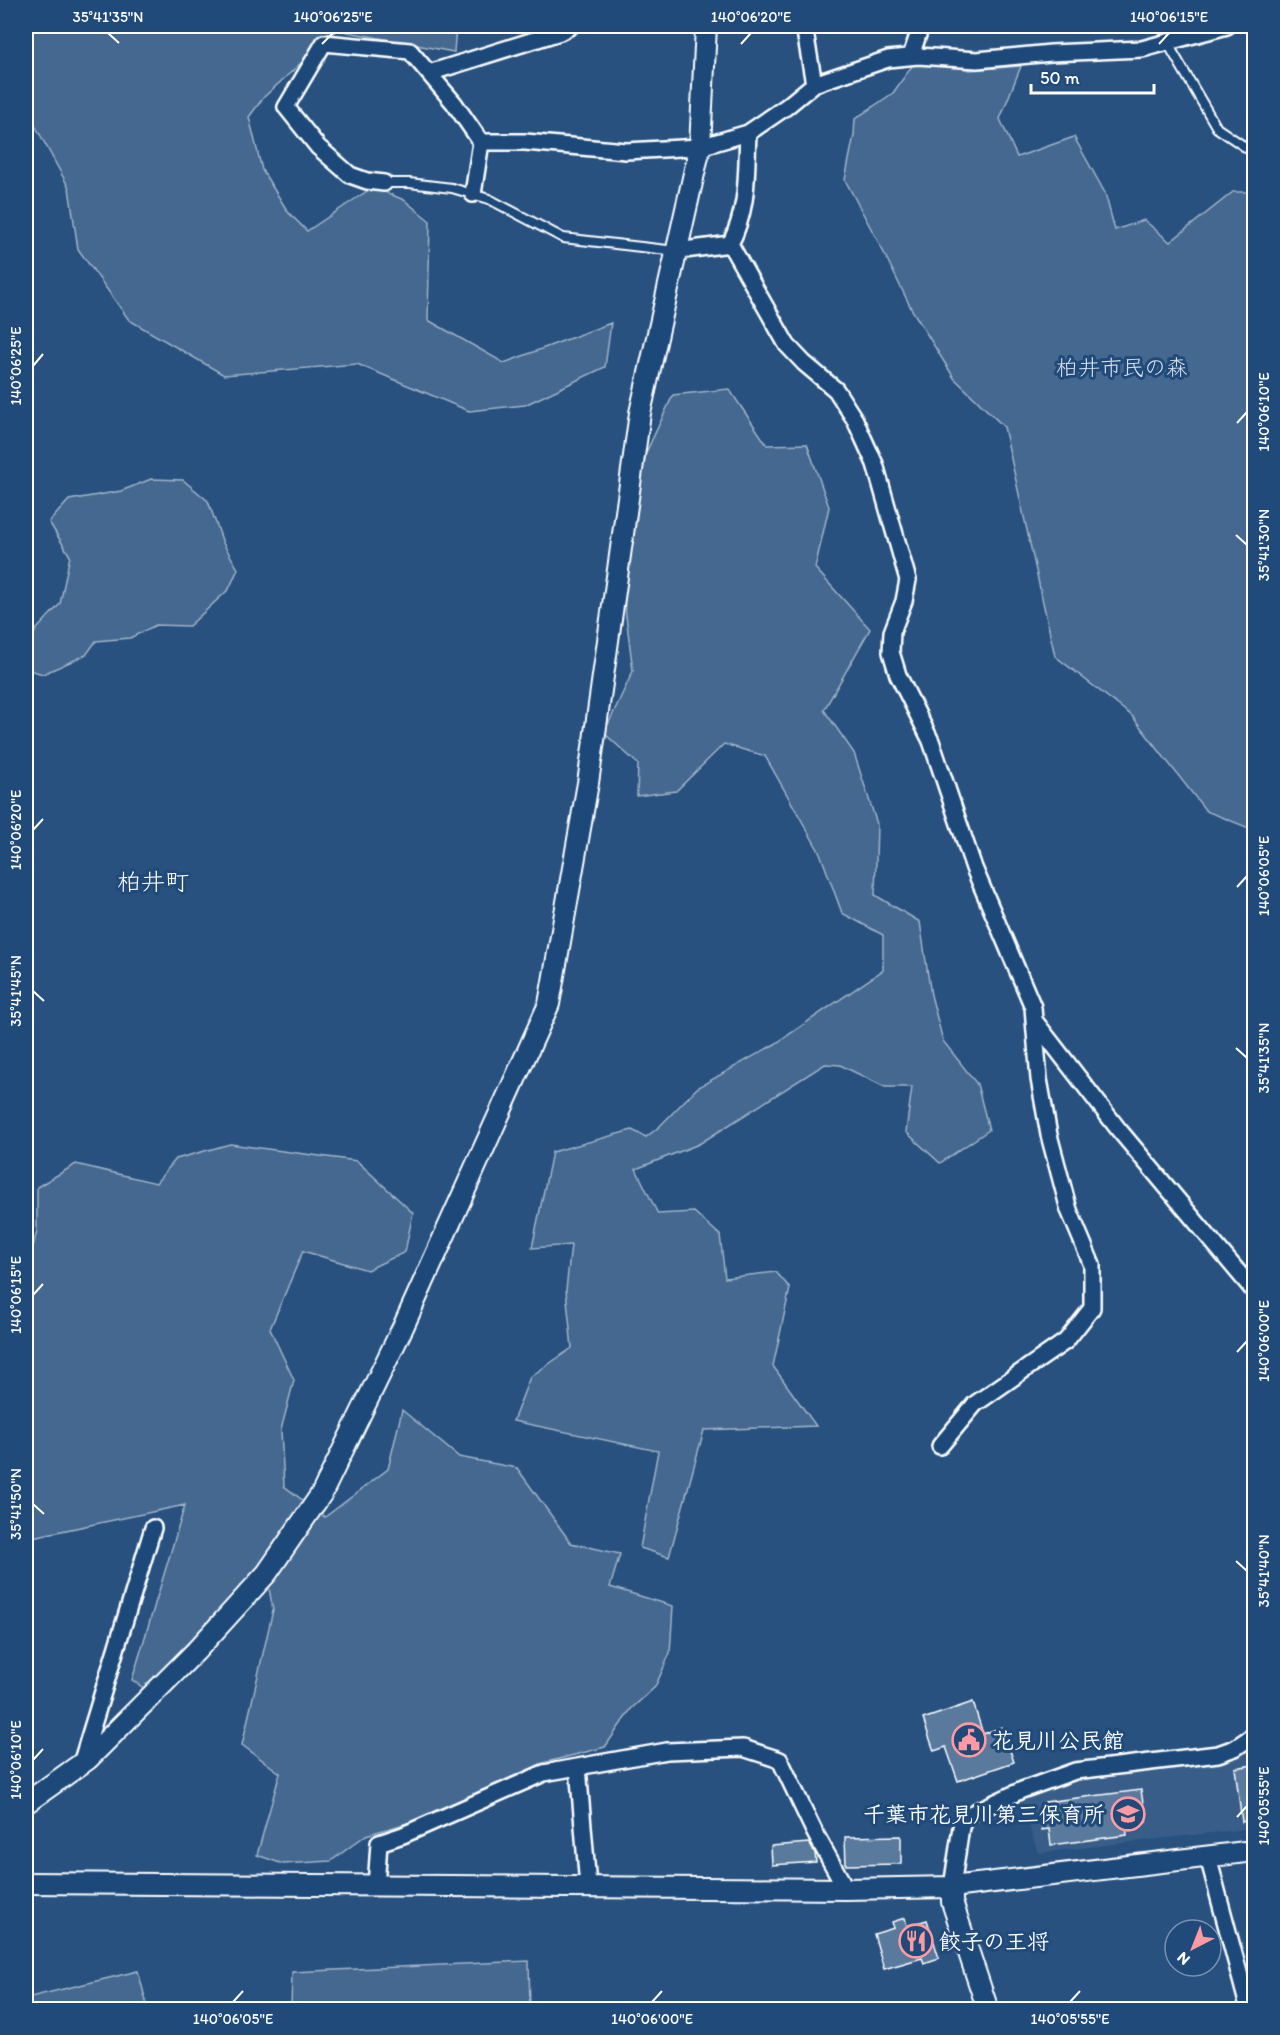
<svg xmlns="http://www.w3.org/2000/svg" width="1280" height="2035" font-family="Itim,'Klee One',sans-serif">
<rect width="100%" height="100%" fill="#28517f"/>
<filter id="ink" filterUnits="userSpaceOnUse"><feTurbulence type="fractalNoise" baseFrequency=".0167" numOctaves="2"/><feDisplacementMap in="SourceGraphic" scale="12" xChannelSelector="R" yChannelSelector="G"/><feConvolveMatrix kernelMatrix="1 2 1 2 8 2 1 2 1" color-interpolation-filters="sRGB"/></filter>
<g filter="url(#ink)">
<path fill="#375d88" d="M1254,1745v83l-216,25 -18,-56 57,-22 145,-14z"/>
<path fill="#446890" stroke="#a2b4c8" stroke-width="1.5" d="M26,26h430l-2,26 -117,-22 -73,67 -15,20 13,53 26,42 19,19 66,-44 31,13 26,21 -2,99 76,43 107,-40 -6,44 -80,38 -56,6 -112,-47 -133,11 -95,-55 -51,-71 -9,-61 -39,-72 -4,3z
M919,56l51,14 51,-4 -21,53 17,38 57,-20 31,56 10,37 29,-10 26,22 63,-50h21v638l-48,-19 -74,-95 -77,-60 -51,-229 -50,-49 -42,-68 -30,-61 -37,-69 9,-45 1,-16 38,-26z
M729,389l38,56 40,-1 22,63 -14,61 55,61 -46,81 30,43 23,71 -2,71 45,27 11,73 12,46 34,43 12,46 -49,33 -34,-31 6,-45h-27l-45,-22 -15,-1 -126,80 -63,25 22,45 36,-2 26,23 5,43 51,-6 14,16 -17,78 43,60 -112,4 -35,127 -29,-9 18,-97 -145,-30 17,-44 42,-29 -6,-58 5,-45 -39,3 20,-96 80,-22 14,7 13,-10 38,-39 78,-44 108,-74v-35l-41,-22 -22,-60 -55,-97 -41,-12 -48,47 -39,5 1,-32 -34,-31 29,-62 -19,-150 59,-126z
M151,479l32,1 25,21 15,42 15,26 -9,20 -40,37 -33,-1 -26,13 -34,3 -10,14 -43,19 -17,-5 9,-38 25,-27 10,-48 -21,-34 20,-22 52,-9z
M230,1144l127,17 56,52 -8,39 -38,18 -64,-19 -33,78 24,51 -13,50 3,56 41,31 63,-48 14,-59 57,47 58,11 54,75 49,11 -10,33 63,19 -3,47 -15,34 -24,22 -26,38 -62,16 -132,59 -45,13 -35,26 -48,3 -26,-9 23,-82 -38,-28 31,-135 -9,-49 -119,128 -13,-9 53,-175 -152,32 -7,27v-291l11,-42v-44l39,-23 80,19 20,-24z
M529,1961l1,48h-242h3l1,-37z
M138,1971l10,38h-122v-11z"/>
<path fill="#5a7a9d" stroke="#fff" stroke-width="1.5" d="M973,1702l10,32 19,-7 12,35 -56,19 -12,-34 -12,4 -11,-32z
M1254,1765v55l-12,2 -7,-54z
M1141,1790l5,32 -20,3 1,10 -76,10 -2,-16 -7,1 -2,-12 7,-1 -2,-15z
M901,1836v28l-55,1 -1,-28z
M809,1843l6,10 1,9 -44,3 -1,-19z
M905,1918l2,8 20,-6 12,38 -15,5 -2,-5 -38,11 -10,-35 20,-6 -2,-6z"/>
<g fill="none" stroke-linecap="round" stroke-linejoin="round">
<defs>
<path id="service" d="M1167,42l50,86 37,25
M384,183h25l43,5 37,11 74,39 113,13"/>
<path id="minor" d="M804,26l10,58
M911,56l10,-30
M429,73l131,-41 11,-6
M384,183l-17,-2 -17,-6 -32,-28 -32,-40 38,-64 86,8 44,52 27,39h44l101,9 74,-4 48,-14 38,-26 28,-23 74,-25 30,-3 59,4 74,-7 91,-4 85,-23
M473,194l8,-52
M730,244l57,101 17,18 32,27 19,30 20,44 33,116 -4,21 -12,31 -1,20 7,23 33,66 43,127 59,139 1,13 85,110 135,161
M677,251l53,-7c19,-36 16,-71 18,-111
M940,1446l35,-42 91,-63 26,-33v-43l-23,-55 -20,-75 -10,-56 -5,-59
M81,1764l72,-236
M578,1767l10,119
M1208,1857l41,153
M376,1887l3,-44 24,-8 141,-62 123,-22 76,-3 37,12 35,73 31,56
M952,1887l9,-60 5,-11 56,-26 53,-19 143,-17 17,-6 19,-13"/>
<path id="tertiary" d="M26,1803l62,-44 108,-108 71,-78 55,-80 82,-168 145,-321 39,-221 52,-370 60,-266 6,-121
M26,1883l820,6 106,-2 302,-36
M952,1887v15l36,108"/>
</defs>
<use href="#service" stroke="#fff" stroke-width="12"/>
<use href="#minor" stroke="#fff" stroke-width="20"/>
<use href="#tertiary" stroke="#fff" stroke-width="24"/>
<use href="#service" stroke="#1f4a7a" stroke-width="8"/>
<use href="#minor" stroke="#1f4a7a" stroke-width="15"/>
<use href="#tertiary" stroke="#1f4a7a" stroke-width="20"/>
</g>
</g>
<path fill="none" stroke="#fff" stroke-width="2" d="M108,33l11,10M322,44l11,-11M741,44l10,-11M1159,44l10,-11M33,366l10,-12M1237,423l10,-11M1236,535l11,10M33,830l10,-11M1237,887l10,-11M33,991l11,10M1236,1048l11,10M33,1295l10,-11M1237,1352l10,-11M33,1504l11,10M1236,1561l11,10M33,1760l10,-11M1237,1817l10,-11M233,2002l10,-11M652,2002l10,-11M1070,2002l10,-11"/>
<defs>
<symbol id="civic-ring" viewBox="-11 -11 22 22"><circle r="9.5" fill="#1f4a7a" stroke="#ff9aa2" stroke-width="1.5"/><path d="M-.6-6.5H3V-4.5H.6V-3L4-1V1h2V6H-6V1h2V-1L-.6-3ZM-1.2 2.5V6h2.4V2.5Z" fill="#ff9aa2"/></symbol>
<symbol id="school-ring" viewBox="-11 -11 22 22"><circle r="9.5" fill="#1f4a7a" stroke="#ff9aa2" stroke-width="1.5"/><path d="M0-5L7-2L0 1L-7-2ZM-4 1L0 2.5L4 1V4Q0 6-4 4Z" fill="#ff9aa2"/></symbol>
<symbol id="restaurant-ring" viewBox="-11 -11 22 22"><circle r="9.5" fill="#1f4a7a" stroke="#ff9aa2" stroke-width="1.5"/><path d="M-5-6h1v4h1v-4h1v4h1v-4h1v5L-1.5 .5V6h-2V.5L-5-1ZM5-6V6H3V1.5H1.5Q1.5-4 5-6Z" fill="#ff9aa2"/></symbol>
</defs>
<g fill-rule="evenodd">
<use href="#civic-ring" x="950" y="1721" width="38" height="38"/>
<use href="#school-ring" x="1109" y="1795" width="38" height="38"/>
<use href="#restaurant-ring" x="897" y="1922" width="38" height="38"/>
</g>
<g text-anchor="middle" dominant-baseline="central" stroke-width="6" stroke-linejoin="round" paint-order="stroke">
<g font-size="22" fill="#dae1e9" stroke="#1f4a7a">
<text x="1122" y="367">柏井市民の森</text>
</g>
<g font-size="22" font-weight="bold" fill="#fff" stroke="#1f4a7a" text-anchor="start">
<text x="992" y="1740">花見川公民館</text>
<text x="1105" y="1814" text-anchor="end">千葉市花見川第三保育所</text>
<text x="939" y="1941">餃子の王将</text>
</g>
<g font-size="24" fill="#fff" stroke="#1f4a7a">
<text x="153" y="881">柏井町</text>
</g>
</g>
<rect width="1280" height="2035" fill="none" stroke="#1f4a7a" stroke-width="66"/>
<g transform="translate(1193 1948) rotate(222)"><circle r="28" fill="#1f4a7a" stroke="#7992af" stroke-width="1.5"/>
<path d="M0-4.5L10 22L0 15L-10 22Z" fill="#ff9aa2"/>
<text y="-9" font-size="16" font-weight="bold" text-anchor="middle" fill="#ffffff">N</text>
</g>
<path d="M1031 84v9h123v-9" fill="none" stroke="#ffffff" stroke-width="3"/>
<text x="1040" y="84" font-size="18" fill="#ffffff" stroke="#1f4a7a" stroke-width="4.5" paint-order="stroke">50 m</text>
<rect x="33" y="33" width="1214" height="1969" fill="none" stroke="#fff" stroke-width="2"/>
<g font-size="15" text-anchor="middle" fill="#fff">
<text x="108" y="22">35°41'35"N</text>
<text x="333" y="22">140°06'25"E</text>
<text x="751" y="22">140°06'20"E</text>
<text x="1169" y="22">140°06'15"E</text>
<text transform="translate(16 366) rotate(-90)" y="5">140°06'25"E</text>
<text transform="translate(1264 412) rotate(-90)" y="5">140°06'10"E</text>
<text transform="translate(1264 545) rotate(-90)" y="5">35°41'30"N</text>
<text transform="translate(16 830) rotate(-90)" y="5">140°06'20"E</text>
<text transform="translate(1264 876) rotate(-90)" y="5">140°06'05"E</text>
<text transform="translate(16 991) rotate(-90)" y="5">35°41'45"N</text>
<text transform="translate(1264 1058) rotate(-90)" y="5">35°41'35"N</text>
<text transform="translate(16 1295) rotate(-90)" y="5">140°06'15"E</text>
<text transform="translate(1264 1341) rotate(-90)" y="5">140°06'00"E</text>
<text transform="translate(16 1504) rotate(-90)" y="5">35°41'50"N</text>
<text transform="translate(1264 1571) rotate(-90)" y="5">35°41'40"N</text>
<text transform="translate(16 1760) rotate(-90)" y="5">140°06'10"E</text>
<text transform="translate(1264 1806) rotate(-90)" y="5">140°05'55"E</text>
<text x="233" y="2024">140°06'05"E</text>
<text x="652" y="2024">140°06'00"E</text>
<text x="1070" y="2024">140°05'55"E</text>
</g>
</svg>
